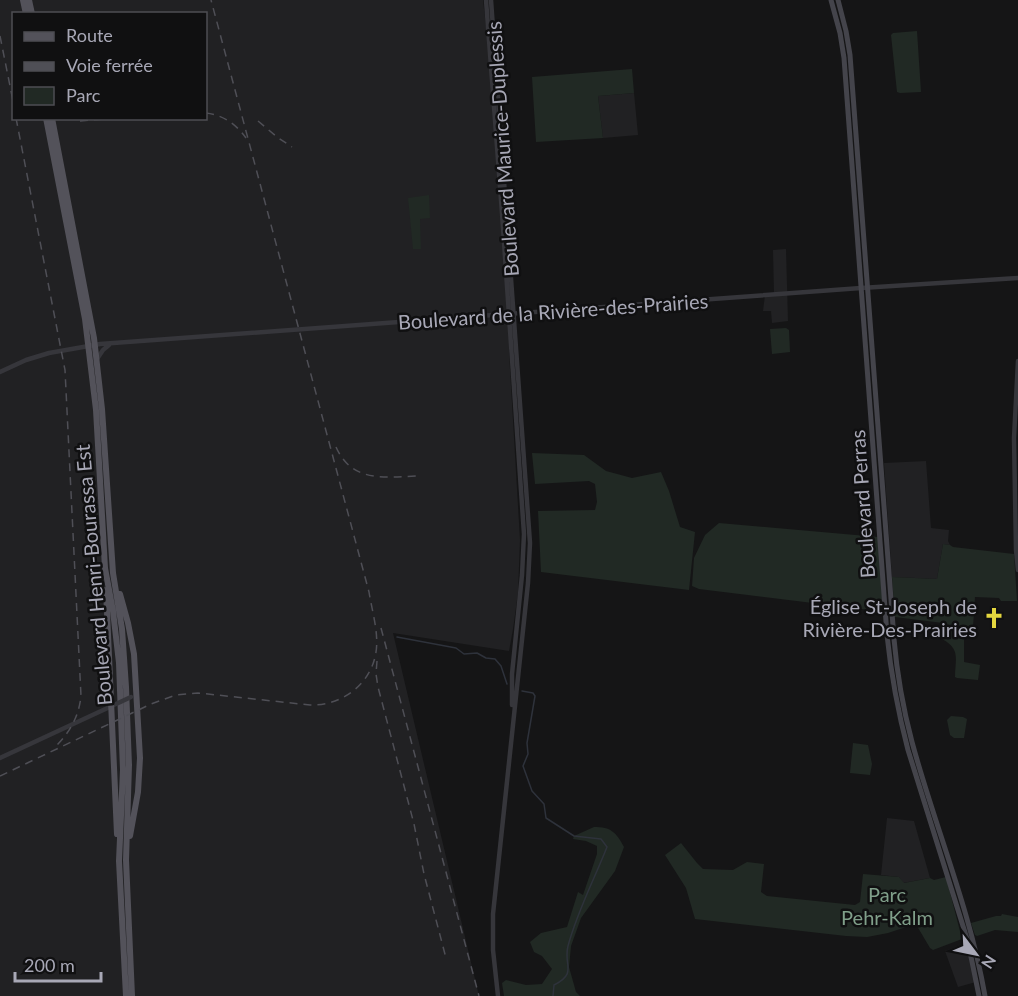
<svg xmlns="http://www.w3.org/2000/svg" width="1018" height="996" font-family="Lato,sans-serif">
<rect width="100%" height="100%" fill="#151516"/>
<path fill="#212123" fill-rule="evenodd" d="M0,0h483l9,80 17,246v26l11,188 -2,53 -5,36 -4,22 -116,-18 86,363h-479zM14,14h192v104h-192z
M634,93l4,42 -35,3 -5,-42z
M786,249l2,72 -16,2 -1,-12h-8l2,-16 9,-1 -1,-44z
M926,461l5,67 18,2 -1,11 2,4 -7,-1 -6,35 -45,-2 -8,-114z
M887,818l27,3 16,57 -27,5 -4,-6 -18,-2z
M965,943l11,39 -18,5 -13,-36z"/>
<path fill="#212924" d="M917,31l4,61 -21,1 -3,-1 -6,-57 2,-2z
M632,69l2,24 -36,3 5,42 -67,4 -4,-65z
M429,195l1,23 -10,1 1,30h-8l-5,-51z
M786,328l3,2 1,22 -18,2 -2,-25z
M532,453l52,2 22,16 26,7 29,-6 8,19 11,36 15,5 -6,58 -148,-18 -3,-61 57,-1 2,-8 -2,-18 -6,-3 -54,3z
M719,523l159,14 8,75 -187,-23 -7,-3 2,-28 11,-23z
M943,544l7,1 3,2 61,7 3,47h-16l-2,-3 -24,-1 -2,30 -9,2v33l16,3 -2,15 -21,-2 -2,-1c0,-18 6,-28 -13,-38l1,-16 -48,-6 -3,-40 45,2z
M951,716l12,1 4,2 -3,19h-10l-4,-3 -3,-15z
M853,743l15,2 4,19 -2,11 -20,-2z
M594,827c17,0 22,5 30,20l-9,24 -34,47 -10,28 -2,21 7,25 4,4h-76l-2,-13 4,-3 20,5 16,-1 10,-15 -10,-13 -8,-4 -4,-10 11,-9 26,-6 11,-35 5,3 14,-41v-8l-11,-5 -13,-2 1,-3z
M681,843l16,20 6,6 30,1 14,-8 17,2 -3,28 6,4 88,9 5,-3 3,-28 36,3 5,6 26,-5 4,2 12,-3 16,62 -29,11 -3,-2 -13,-22 -2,-2 -27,9 -21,4 -21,-1 -151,-17 -9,-31 -21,-33z
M1002,914l16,3v15l-23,-2 -18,6 -2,-1 -4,-12 25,-7h5z"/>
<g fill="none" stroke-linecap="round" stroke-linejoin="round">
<path stroke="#2e323b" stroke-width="1.5" d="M397,637l59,11 8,6 13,-1 9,5 9,1 6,7 6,18
M522,691l11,2 2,3 -8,47 1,11 -5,12 9,25 12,13 2,14 28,18 27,3 6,8c-13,33 -30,65 -39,99 -5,19 10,27 -14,39l-1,11"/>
<path stroke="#36363b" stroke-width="4.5" d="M486,0l16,213 22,321 -2,41 -10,99v31
M491,0l39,543 -2,40 -35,331v36l5,46
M97,359l6,-9 6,-5
M1018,361l-4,77 2,112 2,20
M0,372l26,-12 23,-7 51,-9 761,-56 157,-10
M0,758l114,-53"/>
<path stroke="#44444b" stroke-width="5" d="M831,0l9,33 4,25 43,577c4,39 11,77 21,115l60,192 11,54
M838,0l8,31 4,24 44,584c3,35 9,69 18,103 23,85 58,167 73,254"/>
<path stroke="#53525a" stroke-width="6" d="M23,0l3,14
M29,0l3,14
M46,118l39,201 11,91 9,158 8,43 6,52 4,107 -4,91 7,135
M52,118l42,220 8,71 11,164 9,56 4,58 3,78 -3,95 6,136
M106,590l11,244
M120,594l8,29 6,31 6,104 -2,34 -8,44"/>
<path stroke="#4f4f56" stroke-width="1.5" stroke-dasharray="8 6" stroke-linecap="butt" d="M0,36l14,70
M206,113c17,2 30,11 40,25
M16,118l49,252 16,326c-2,20 -11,36 -25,50
M80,121l37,-3
M258,121l19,16 15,10
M336,447c16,36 48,30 81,29
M381,628l98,368
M377,661l-1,13 2,13 36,137 10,50 22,84
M0,776l151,-72 25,-9 22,-2 112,12c31,1 61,-20 66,-53 3,-19 -4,-41 -7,-60l-158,-592"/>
<path stroke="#36363b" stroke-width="4.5" d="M116,704l15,-7"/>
</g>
<defs>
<symbol id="church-bare" viewBox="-9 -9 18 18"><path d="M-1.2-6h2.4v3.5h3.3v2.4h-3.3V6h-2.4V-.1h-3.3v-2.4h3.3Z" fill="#e4d63f" stroke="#101011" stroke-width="2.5" paint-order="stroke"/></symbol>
</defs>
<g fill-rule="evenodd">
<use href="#church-bare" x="979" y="603" width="30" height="30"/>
</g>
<g text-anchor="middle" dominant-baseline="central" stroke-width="5" stroke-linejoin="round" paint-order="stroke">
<g font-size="20" fill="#a8a8b6" stroke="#101011">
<text transform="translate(502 149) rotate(-94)">Boulevard Maurice-Duplessis</text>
<text transform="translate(553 311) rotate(-4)">Boulevard de la Rivière-des-Prairies</text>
<text transform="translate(862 504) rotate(-94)">Boulevard Perras</text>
<text transform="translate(93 575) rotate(-95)">Boulevard Henri-Bourassa Est</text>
</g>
<g font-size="20" fill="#a8a8b6" stroke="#101011" text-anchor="end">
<text x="977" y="606">Église St-Joseph de<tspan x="977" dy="23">Rivière-Des-Prairies</tspan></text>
</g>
<g font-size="20" fill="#809f8a" stroke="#101011">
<text x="887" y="894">Parc<tspan x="887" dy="23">Pehr-Kalm</tspan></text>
</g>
</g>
<rect x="12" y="12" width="195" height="108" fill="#101011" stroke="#4d4d53" stroke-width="1.5"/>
<rect x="24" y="32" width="30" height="9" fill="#53525a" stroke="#4d4d53" stroke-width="1.5"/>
<text x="66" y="42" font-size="18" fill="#a8a8b6">Route</text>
<rect x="24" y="62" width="30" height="9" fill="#4f4f56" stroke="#4d4d53" stroke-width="1.5"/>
<text x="66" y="72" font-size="18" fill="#a8a8b6">Voie ferrée</text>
<rect x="24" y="87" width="30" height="18" fill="#212924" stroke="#4d4d53" stroke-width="1.5"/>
<text x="66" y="102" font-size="18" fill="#a8a8b6">Parc</text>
<g transform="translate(976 954) rotate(122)" stroke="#101011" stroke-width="4.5" paint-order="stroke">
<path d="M0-4.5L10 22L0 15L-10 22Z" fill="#a8a8b6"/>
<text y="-9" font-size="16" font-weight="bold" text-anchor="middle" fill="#a8a8b6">N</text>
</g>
<path d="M15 972v9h86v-9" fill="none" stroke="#a8a8b6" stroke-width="3"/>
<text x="24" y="972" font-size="18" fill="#a8a8b6" stroke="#101011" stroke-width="4.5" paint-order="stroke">200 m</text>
</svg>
